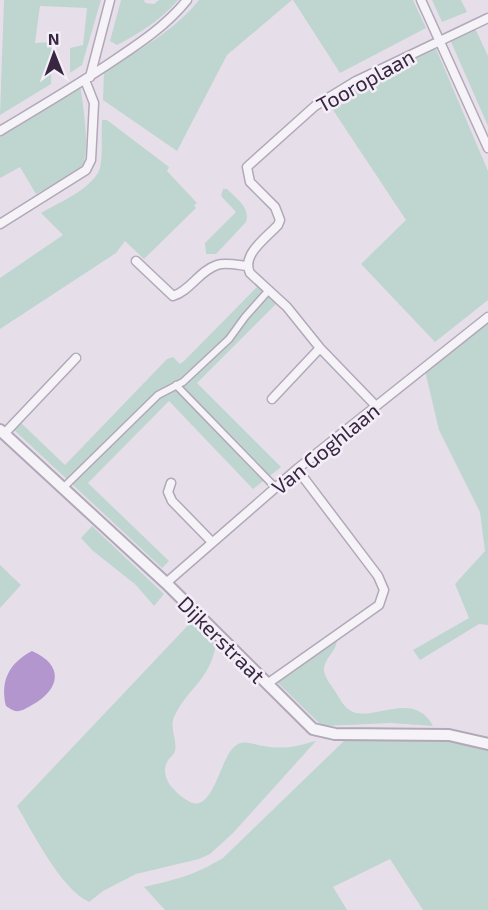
<svg xmlns="http://www.w3.org/2000/svg" width="488" height="910" font-family="'Exo 2',sans-serif">
<rect width="100%" height="100%" fill="#e6dfea"/>
<path fill="#bfd5d0" d="M4,0h97l-19,65 -12,8v-25l13,-3 4,-37 -47,-2 -5,37 17,-1 -1,42 -51,31z
M121,0h23l1,3 9,1 5,-4h19c-17,20 -38,33 -61,45l-7,-4z
M199,0h93l-65,55 -50,96 -74,-51 1,-29c34,-20 70,-40 95,-71z
M293,0h120l13,28 -86,45z
M432,0h29l6,12 -25,10z
M473,24l15,32v70l-40,-91z
M434,44l54,127v129l-53,42 -74,-78 45,-44 -79,-119z
M80,85c3,18 10,64 3,79 -5,11 -36,24 -47,30l-16,-27 -20,11v-46z
M102,120h5l62,47 -2,4 30,32 -3,2 2,3 -52,51 -19,-18 -9,12 -116,76v-51l63,-43 -22,-22c17,-10 53,-25 59,-45 3,-14 1,-33 2,-48z
M223,189h4c9,9 24,19 19,33l-30,32h-10l-1,-11 31,-31 -15,-16z
M258,286l19,17 -80,80 84,84 -28,22 -84,-88 -81,82 81,78 -7,7 -149,-139 6,-8 46,44 102,-106 6,-2 7,7 4,-3z
M488,320v305l-9,-1 -59,36 -7,-10 56,-32 -14,-34 30,-33 -5,-39 -41,-82 -14,-59z
M92,526l72,68 -10,12 -18,-21 -44,-35 -11,-12z
M0,565l21,20 -21,23z
M192,621l24,24c-7,36 -27,42 -41,70 -7,13 3,24 0,36 -2,5 -6,7 -8,11 -8,17 10,33 23,40 23,11 30,-43 44,-55 9,-9 19,-2 30,-1 10,2 22,2 32,0 7,-1 17,-5 20,-5l-84,93 -22,20 -11,5 -63,15 -33,17 -14,11c-28,-13 -56,-69 -72,-96z
M337,637c1,15 -14,21 -13,34 1,7 7,14 11,20 5,8 9,17 18,21 22,9 61,-22 80,14l-42,-3 -67,3 -5,-3 -44,-43z
M347,738h80l61,11v161h-65l-33,-51 -57,28 14,23h-182l-21,-23c33,-8 49,-11 79,-29z"/>
<path fill="#b396ce" d="M32,651c32,14 29,38 0,54 -5,3 -11,7 -17,6 -3,-1 -6,-3 -9,-5 -6,-25 3,-43 26,-55z"/>
<g fill="none" stroke-linecap="round" stroke-linejoin="round">
<defs>
<path id="pedestrian" d="M176,385l100,103
M63,488l95,-93 25,-13 46,-43 16,-22 24,-27"/>
<path id="minor" d="M421,0l67,148
M90,77l20,-77
M0,131c38,-23 76,-45 113,-70 27,-18 54,-36 74,-61
M0,224l86,-54 5,-10 3,-57 -9,-23
M136,261l37,35c17,-5 26,-25 44,-31 8,-3 21,0 30,1
M272,399l48,-51
M376,406l-56,-58 -33,-41 -37,-34c-9,-18 16,-35 28,-48l2,-5 -5,-13 -25,-25 -3,-15 68,-61 41,-25 132,-63
M4,434l72,-76
M171,483l-3,9 4,9 40,41
M166,583l131,-114 191,-152
M267,684l112,-79 5,-15 -6,-14 -81,-107"/>
<path id="tertiary" d="M0,430l166,153 147,146 22,5 114,1 39,9"/>
</defs>
<use href="#pedestrian" stroke="#b2a8b8" stroke-width="9"/>
<use href="#minor" stroke="#b2a8b8" stroke-width="11"/>
<use href="#tertiary" stroke="#b2a8b8" stroke-width="14"/>
<use href="#pedestrian" stroke="#f6f3f8" stroke-width="6"/>
<use href="#minor" stroke="#f6f3f8" stroke-width="8"/>
<use href="#tertiary" stroke="#f6f3f8" stroke-width="10"/>
</g>
<g text-anchor="middle" dominant-baseline="central" stroke-width="5" stroke-linejoin="round" paint-order="stroke">
<g font-size="21" fill="#392643" stroke="#f4eff7">
<text transform="translate(365 80) rotate(-29)">Tooroplaan</text>
<text transform="translate(325 448) rotate(-39)">Van Goghlaan</text>
<text transform="translate(222 639) rotate(45)">Dijkerstraat</text>
</g>
</g>
<g transform="translate(54 54) rotate(359)" stroke="#f4eff7" stroke-width="4.5" paint-order="stroke">
<path d="M0-4.5L10 22L0 15L-10 22Z" fill="#392643"/>
<text y="-9" font-size="16" font-weight="bold" text-anchor="middle" fill="#392643">N</text>
</g>
</svg>
